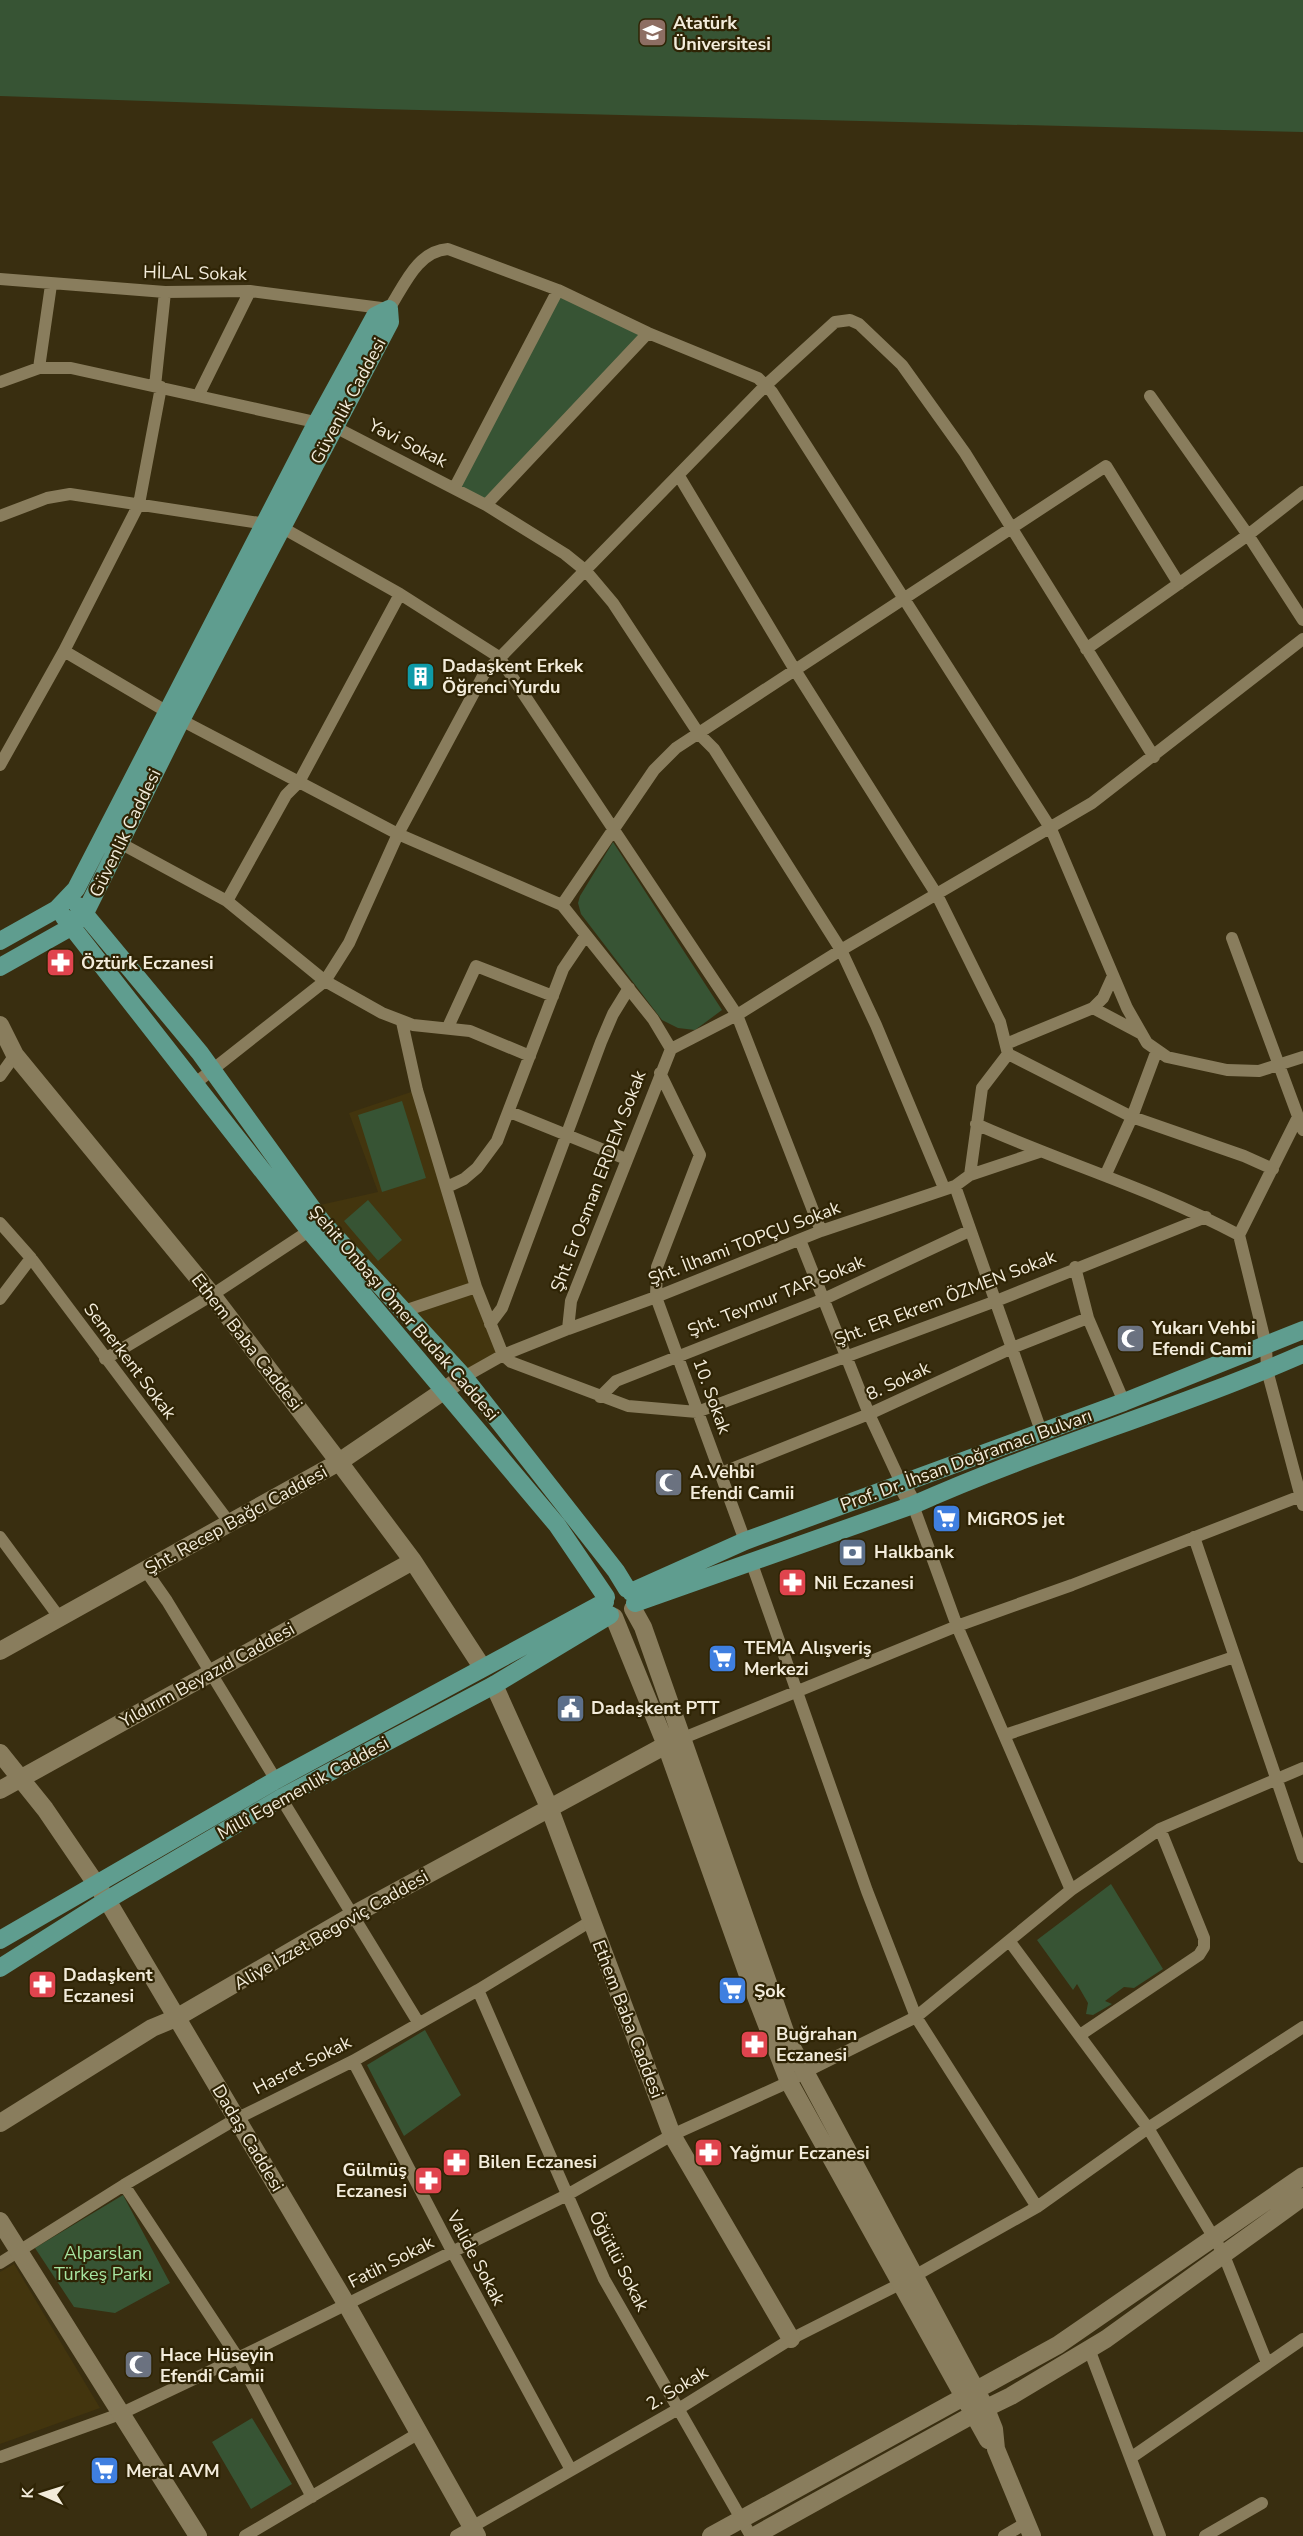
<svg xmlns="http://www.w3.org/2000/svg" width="1303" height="2536" font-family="'Nunito Sans',sans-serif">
<rect width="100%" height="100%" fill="#392e10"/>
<path fill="#43350e" d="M417,1090l86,265 -39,22 -153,-170 67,-15 -29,-79z
M14,2264l86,144 -100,36v-172z"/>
<path fill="#375434" d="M0,0h1303v132l-925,-23 -378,-13z
M558,290l90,43 -162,172 -31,-18z
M613,842l109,168 -27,20 -17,-2 -16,-8 -81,-106 -3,-11 2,-7z
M402,1101l24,77 -44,14 -24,-77z
M368,1200l34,40 -24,21 -34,-40z
M1111,1884l52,85 -29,19 -10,-1 -19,14 7,3 -19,11 -7,-1 2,-11 -11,-19 -4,6 -36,-50z
M425,2030l36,65 -57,41 -37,-71z
M123,2195l47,88 -55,30 -41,-6 -39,-59z
M252,2418l40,66 -41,25 -39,-67z"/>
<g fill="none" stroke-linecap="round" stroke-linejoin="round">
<path stroke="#897d5d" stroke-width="12" d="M0,279l165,13 85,-1 139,18c15,-23 28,-58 59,-60l110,41 90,43 110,45 14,14 279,437 76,179 20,35 20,14 60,13 32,1 44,-14
M39,368l12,-83
M0,382l39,-14h32l262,58 153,79 79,49 21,17 27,32 86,131 15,15 127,201 35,75 68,163
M155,386l10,-94
M198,396l52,-105
M1150,396l98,139 55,85
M679,476l116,194 142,225 63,127 8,32 -26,34 -12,87
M455,487l103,-197
M486,505l162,-172
M0,516l47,-18 23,-4 196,30
M281,527l119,67 99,63 238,358 84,216
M1086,649l162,-114 55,-43
M64,651l75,-147 22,-117
M0,765l64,-114 117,69 217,114 164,71 91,114 18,30
M120,843l107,58 98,80 57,32 31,12 57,6 60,25
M227,901l59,-106 13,-13 101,-188
M562,905l92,-135 22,-22 430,-282 73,118
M1232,938l71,192
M1113,976l-10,22 -10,10 47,25
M402,1022l15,68 59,197 27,68 8,7 117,44 69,6 299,-111 210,-84
M448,1027l28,-61 77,30
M1006,1044l87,-36
M671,1049l66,-34 104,-65 251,-147 211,-164
M1008,1054l124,63 112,39 29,13
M660,1073l40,82 -43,112 -1,30 89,244
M0,1076l15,-21
M193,1085l132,-104 24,-38 49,-109 86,-160 281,-288 70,-64 15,-2 9,4 43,41 63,88 189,304
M510,1112l116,47
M976,1124c87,39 179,66 263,111l27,110 1,25 36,135
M1106,1174l26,-57 25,-67
M955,1186l86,245
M447,1187l17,-8 13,-11 20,-27 66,-172 23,-34
M0,1223l31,35 198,264
M1239,1235l59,-118
M800,1240l69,174 33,71
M1075,1267l13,51 36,84
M0,1299l31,-41
M404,1311l72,-24
M490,1324l12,-16 99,-266 12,-28 16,-26
M568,1329l3,-28 100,-252
M105,1359l107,-64 103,-68
M464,1377l39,-22 65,-26 88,-32 165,-66 134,-45 15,-11 69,-23
M600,1397l16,-16 208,-82 145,-68
M721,1473l148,-59 143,-66 76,-30
M913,1505l44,121 114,264
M0,1537l59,80
M1194,1537l109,320
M752,1564l115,327 49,126 121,190
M146,1571l21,30 109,179
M1005,1735l229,-78
M676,1741l281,-115 115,-41 231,-90
M281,1798l137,224
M1010,1942l138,186 75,125 44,110
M478,1990l126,289 147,257
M1080,2035l119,-80 5,-8v-9l-44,-109
M353,2061l99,190 119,219
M124,2185l114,173 74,139
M0,2263l124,-78 112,-66 117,-58 125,-71 113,-69
M1089,2349l71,187
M0,2457l120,-43 118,-56 329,-163 105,-60 117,-53 14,-9 113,-56 155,-127 89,-61 143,-61
M1132,2457l171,-118
M245,2536l174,-103
M456,2536l224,-128 111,-69 111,-56 135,-76 111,-79 155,-101
M1004,2536l22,-13
M1205,2536l57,-33"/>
<path stroke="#897d5d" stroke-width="18" d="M0,1025l15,30 197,240 127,167 74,99 69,106
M902,1485l11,20
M633,1609l10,18 145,413 198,369 8,20 2,20 36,87
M614,1617l52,128 84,236 39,101 199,358
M0,1651l339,-189 125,-85
M494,1685l55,122 123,328 119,204
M0,1753l45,56 62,91 240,405 130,231
M0,1790l413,-229
M0,2123l152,-95 24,-10 177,-103 313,-170
M0,2221l198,315
M711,2536l347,-191 245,-169
M754,2536l220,-122 37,-18 95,-57 197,-142"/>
<path stroke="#5f9d8f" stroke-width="18" d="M78,906l122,147 122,169 142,155 152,194 11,18
M64,917l245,313 248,295 49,72
M0,941l57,-32 19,-20 241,-467 58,-106 14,-7 1,13 -209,398 -96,193 -14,14 -71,40
M631,1592l114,-51 379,-139 179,-72
M635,1603l278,-98c127,-57 262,-95 390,-151
M0,1940l276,-160 329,-178
M0,1968l107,-68 174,-102 213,-113 116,-70"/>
</g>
<defs>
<symbol id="university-square" viewBox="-11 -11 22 22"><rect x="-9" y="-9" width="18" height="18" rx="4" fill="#8d6e63" stroke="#2f2405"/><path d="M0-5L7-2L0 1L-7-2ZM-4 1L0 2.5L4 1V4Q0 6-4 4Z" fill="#fff"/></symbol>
<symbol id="building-square" viewBox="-11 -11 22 22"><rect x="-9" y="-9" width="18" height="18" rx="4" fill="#0f9aa8" stroke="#2f2405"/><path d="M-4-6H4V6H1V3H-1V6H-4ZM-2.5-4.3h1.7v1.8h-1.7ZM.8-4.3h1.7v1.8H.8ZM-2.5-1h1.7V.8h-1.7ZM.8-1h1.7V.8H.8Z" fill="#fff"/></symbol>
<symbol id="pharmacy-square" viewBox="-11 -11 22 22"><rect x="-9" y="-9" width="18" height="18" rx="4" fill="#e0444e" stroke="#2f2405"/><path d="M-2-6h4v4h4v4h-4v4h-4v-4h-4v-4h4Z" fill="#fff"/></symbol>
<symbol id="mosque-square" viewBox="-11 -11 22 22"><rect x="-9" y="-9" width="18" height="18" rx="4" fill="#6b7280" stroke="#2f2405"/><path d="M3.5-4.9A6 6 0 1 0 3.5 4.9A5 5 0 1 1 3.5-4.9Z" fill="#fff"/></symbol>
<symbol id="supermarket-square" viewBox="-11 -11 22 22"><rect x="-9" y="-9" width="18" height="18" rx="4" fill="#3f7fe0" stroke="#2f2405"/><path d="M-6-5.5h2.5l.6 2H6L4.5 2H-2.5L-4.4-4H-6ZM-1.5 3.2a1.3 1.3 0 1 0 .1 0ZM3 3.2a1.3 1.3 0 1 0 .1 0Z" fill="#fff"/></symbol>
<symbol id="bank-square" viewBox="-11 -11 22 22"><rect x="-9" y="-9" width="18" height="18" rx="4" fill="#5c6f8a" stroke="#2f2405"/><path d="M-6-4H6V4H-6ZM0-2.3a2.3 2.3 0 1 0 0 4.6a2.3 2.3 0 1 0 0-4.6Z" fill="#fff"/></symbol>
<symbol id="civic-square" viewBox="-11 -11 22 22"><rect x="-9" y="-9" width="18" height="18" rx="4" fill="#5c6f8a" stroke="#2f2405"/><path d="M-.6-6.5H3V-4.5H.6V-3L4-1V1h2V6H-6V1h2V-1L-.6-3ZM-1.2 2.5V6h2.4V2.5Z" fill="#fff"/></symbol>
</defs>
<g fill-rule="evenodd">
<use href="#university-square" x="636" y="16" width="33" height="33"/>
<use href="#building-square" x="404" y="660" width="33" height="33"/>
<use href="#pharmacy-square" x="44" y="946" width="33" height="33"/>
<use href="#mosque-square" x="1114" y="1322" width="33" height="33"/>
<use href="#mosque-square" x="652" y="1466" width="33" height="33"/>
<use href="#supermarket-square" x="930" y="1502" width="33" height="33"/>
<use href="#bank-square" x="836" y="1536" width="33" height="33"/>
<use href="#pharmacy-square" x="776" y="1566" width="33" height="33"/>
<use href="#supermarket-square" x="706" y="1642" width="33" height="33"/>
<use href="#civic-square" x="554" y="1692" width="33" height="33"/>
<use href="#pharmacy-square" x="26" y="1968" width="33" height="33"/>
<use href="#supermarket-square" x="716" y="1974" width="33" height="33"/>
<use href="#pharmacy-square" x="738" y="2028" width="33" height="33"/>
<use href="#pharmacy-square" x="692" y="2136" width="33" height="33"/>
<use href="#pharmacy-square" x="440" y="2146" width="33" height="33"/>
<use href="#pharmacy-square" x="412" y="2164" width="33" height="33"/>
<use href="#mosque-square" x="122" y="2348" width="33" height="33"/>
<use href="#supermarket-square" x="88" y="2454" width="33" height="33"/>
</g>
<g text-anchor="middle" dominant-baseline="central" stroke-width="4.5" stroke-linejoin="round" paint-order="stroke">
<g font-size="18" font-weight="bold" fill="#f3ecdb" stroke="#2f2405" text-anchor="start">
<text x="673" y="23">Atatürk<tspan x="673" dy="21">Üniversitesi</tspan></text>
<text x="442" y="666">Dadaşkent Erkek<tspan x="442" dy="21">Öğrenci Yurdu</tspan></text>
<text x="81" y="963">Öztürk Eczanesi</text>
<text x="1152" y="1328">Yukarı Vehbi<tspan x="1152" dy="21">Efendi Cami</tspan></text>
<text x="690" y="1472">A.Vehbi<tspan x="690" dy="21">Efendi Camii</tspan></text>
<text x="967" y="1519">MiGROS jet</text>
<text x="874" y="1552">Halkbank</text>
<text x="814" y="1583">Nil Eczanesi</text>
<text x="744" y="1648">TEMA Alışveriş<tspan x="744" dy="21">Merkezi</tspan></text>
<text x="591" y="1708">Dadaşkent PTT</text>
<text x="63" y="1975">Dadaşkent<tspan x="63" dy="21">Eczanesi</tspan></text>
<text x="754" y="1991">Şok</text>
<text x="776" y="2034">Buğrahan<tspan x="776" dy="21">Eczanesi</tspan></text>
<text x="730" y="2153">Yağmur Eczanesi</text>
<text x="478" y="2162">Bilen Eczanesi</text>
<text x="407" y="2170" text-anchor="end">Gülmüş<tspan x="407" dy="21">Eczanesi</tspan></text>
<text x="160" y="2355">Hace Hüseyin<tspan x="160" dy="21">Efendi Camii</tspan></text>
<text x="126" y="2471">Meral AVM</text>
</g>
<g font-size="18" fill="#f3ecdb" stroke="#2f2405">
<text transform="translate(195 273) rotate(1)">HİLAL Sokak</text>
<text transform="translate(348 401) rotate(-62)">Güvenlik Caddesi</text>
<text transform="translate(408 443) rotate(27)">Yavi Sokak</text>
<text transform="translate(125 833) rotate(-64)">Güvenlik Caddesi</text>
<text transform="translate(598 1181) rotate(-69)">Şht. Er Osman ERDEM Sokak</text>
<text transform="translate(744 1243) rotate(-21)">Şht. İlhami TOPÇU Sokak</text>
<text transform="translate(776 1296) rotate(-22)">Şht. Teymur TAR Sokak</text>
<text transform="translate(945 1298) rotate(-21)">Şht. ER Ekrem ÖZMEN Sokak</text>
<text transform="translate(404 1313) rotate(49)">Şehit Onbaşı Ömer Budak Caddesi</text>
<text transform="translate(247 1342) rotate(52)">Ethem Baba Caddesi</text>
<text transform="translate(130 1361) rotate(53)">Semerkent Sokak</text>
<text transform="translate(898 1381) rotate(-25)">8. Sokak</text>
<text transform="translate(712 1396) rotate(70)">10. Sokak</text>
<text transform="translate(966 1460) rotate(-20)">Prof. Dr. İhsan Doğramacı Bulvarı</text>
<text transform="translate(236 1520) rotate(-29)">Şht. Recep Bağcı Caddesi</text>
<text transform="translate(207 1675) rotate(-29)">Yıldırım Beyazıd Caddesi</text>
<text transform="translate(303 1788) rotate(-29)">Millî Egemenlik Caddesi</text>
<text transform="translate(331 1930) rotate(-30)">Aliye İzzet Begoviç Caddesi</text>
<text transform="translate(628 2019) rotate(69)">Ethem Baba Caddesi</text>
<text transform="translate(302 2065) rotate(-27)">Hasret Sokak</text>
<text transform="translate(248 2138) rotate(59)">Dadaş Caddesi</text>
<text transform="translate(476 2258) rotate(62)">Valide Sokak</text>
<text transform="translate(619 2261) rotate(63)">Öğütlü Sokak</text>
<text transform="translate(391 2262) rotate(-27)">Fatih Sokak</text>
<text transform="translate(677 2388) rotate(-31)">2. Sokak</text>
</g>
<g font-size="18" fill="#a7e5a1" stroke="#2f2405">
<text x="103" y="2253">Alparslan<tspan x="103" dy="21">Türkeş Parkı</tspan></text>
</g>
</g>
<g transform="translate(42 2494) rotate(273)" stroke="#2f2405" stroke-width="4.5" paint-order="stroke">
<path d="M0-4.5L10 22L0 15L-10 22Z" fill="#f3ecdb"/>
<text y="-9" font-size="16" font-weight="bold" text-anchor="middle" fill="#f3ecdb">K</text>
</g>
</svg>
